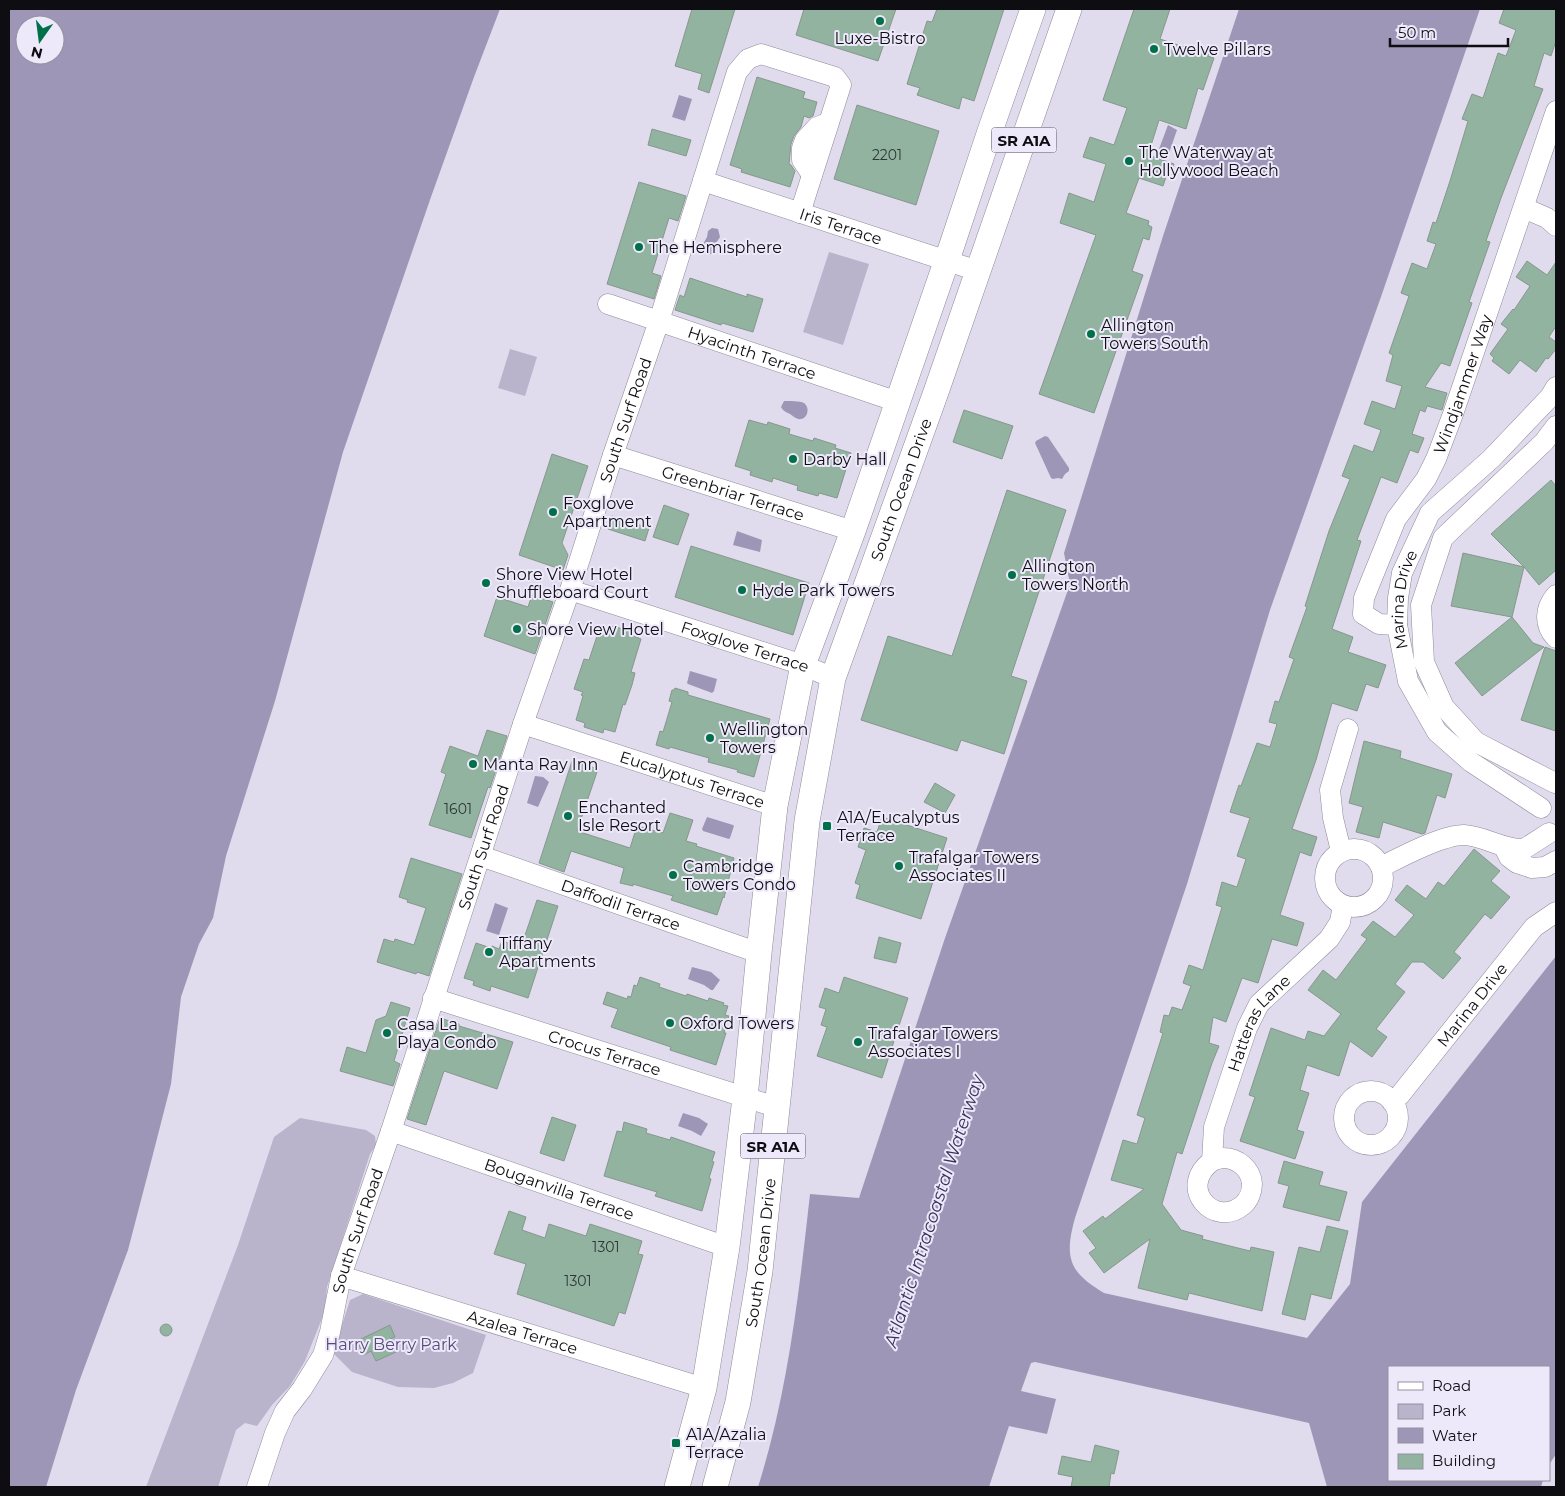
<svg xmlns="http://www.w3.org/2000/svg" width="1565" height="1496" font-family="Montserrat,sans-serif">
<rect width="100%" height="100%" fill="#e0dced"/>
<path fill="#b9b3cc" d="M829,252l40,12 -26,81 -40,-13z
M510,349l27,8 -12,39 -27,-8z
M300,1118l66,12 9,6 1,9 -6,9 -43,133 -2,24 -20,50 -15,25 -18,19 -15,21 -12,-3 -9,7 -18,57h-72l92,-242 36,-108z
M363,1294l123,41 -13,38 -20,10 -19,5 -36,-1 -46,-15 -19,-19 17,-53z"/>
<path fill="#9e96b6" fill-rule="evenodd" d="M9,9h491l-26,68 -43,120 -88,255 -68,249 -49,155 -13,62 -14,26 -18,53 -10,87 -19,74 -24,92 -52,140 -30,97h-37zM25,25h30v30h-30z
M1239,9h241l-98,285 -112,316 -83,274 -112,334c-11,40 -6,54 29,75l203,45 43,-54 12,-82 194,-246v498l-7,11v-98h-160v113h154l-2,7h-214l-18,-64 -274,-61 -4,1 -10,28 35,8 -9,35 -38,-8 -20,61h-231c30,-95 41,-194 52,-293l49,4 85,-257 126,-357 -6,-31 99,-317z
M679,95l13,4 -7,22 -13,-4z
M1168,125l9,5 -8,23 -10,-4z
M712,228l6,1 2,8 -6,9 2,4 -3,3 -5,2 -5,-3 -1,-6 5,-9 1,-6z
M784,401c5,0 16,0 20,2 6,4 4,15 -3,16 -4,1 -8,-3 -11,-5 -4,-2 -7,-3 -9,-7z
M1045,436l3,1 21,31v3l-4,3 -3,5 -4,-1 -5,1 -2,-1 -16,-35 1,-2z
M737,531l25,9 -2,12 -27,-7z
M690,671l27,8 -3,12 -2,2 -24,-9 -1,-1z
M535,776l8,1 6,5 -11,25 -11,-4z
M707,817l26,8 1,1 -4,12 -1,1 -26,-8 -1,-2z
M495,903l13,5 -9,27 -13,-4z
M692,967l19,5 9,8 -7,10h-2l-7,-5 -16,-6z
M683,1113l16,5 9,6 -7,12 -9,-5 -14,-5z"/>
<path fill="#91b3a0" stroke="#87978e" d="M692,9h43l-26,84 -11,-4 4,-15 -27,-8z
M804,9h92l-18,52 -82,-26z
M937,9h67l-30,92 -12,-4 -3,12 -42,-14 3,-7 -13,-4 20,-63 5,1z
M1134,9h36l-10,30 36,12 2,-4 11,4 -1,5 6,2 -11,32 -5,-2 -12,41 -27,-9 -11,35 26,9 -3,11 -4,-1 -4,12 -24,-8 -13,35 23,8 -1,4 4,2 -3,13 -6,-2 -11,33 11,4 -49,138 -55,-19 57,-159 -36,-12 9,-30 25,9 12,-38 -23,-7 7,-20 24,8 13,-37 -24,-8z
M1504,9h52v32l-5,15 -7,-3 -10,33 9,3 -42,109 -15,43 4,1 -21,60 3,1 -22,63 -9,-3 -16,24 22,6 -5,17 -15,-4 -2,6 -5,-2 -8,24 12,4 -6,15 -8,-3 -13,33 -16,-6 -24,63 4,1 -29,88 21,8 -5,15 38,13 -8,23 -12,-4 -9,27 -25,-8 -16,57 -24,69 25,8 -6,19 -11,-4 -20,63 24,8 -7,23 -25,-7 -14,44 -16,-5 -16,44 -13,-5 -4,26 10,3 -7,17 -30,91 -5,-2 -15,52 19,26 22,6 -1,3 48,12 1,-4 23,5 -12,59 -73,-18 -2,7 -49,-12 12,-49 -46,34 -15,-20 7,-5 -13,-17 20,-15 2,3 39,-30 -33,-9 12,-40 14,4 8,-26 -8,-3 26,-82 -3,-1 4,-17 5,1 3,-9 10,3 9,-24 -8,-3 6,-18 14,5 19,-63 -6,-2 6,-23 15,5 9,-28 -9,-3 13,-38 -20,-6 9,-27 2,1 16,-43 13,4 7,-23 -8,-2 6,-21 4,1 15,-43 -5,-2 18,-50 -2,-1 24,-75 21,-52 -8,-3 12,-31 19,7 8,-22 -17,-6 8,-23 23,8 7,-23 -16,-5 7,-26 -4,-2 20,-57 -8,-3 11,-30 15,6 9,-25 -9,-3 6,-19 3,1 14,-42 18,-60 -6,-2 10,-25 11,4 15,-45 8,3 10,-26 -17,-7z
M757,77l48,15 -2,6 14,4 -4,14 -4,2 -5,-2 -3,11 -7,9 -3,8 -2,20 2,1 4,6 -5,16 -49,-15 1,-3 -12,-4z
M857,105l82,26 -23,74 -82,-26z
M652,129l39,11 -5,16 -38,-11z
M639,182l47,14 -8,25 -9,-3 -17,55 9,3 -7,23 -47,-15z
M1527,261l20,14 9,-13v64l-7,11 7,5v7l-8,10 -2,-1 -10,14 -16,-12 -11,14 -17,-13 2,-3 -4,-4 18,-25 -7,-5 12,-15 1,1 16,-24 -14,-9z
M690,278l57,19v-3l16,5 -10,33 -31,-9 -1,2 -46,-15 5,-15 4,2z
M964,410l49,16 -11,33 -49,-17z
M749,420l18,5 1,-3 22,7 -1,5 24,7 1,-3 22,7 -1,3 16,5 -14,45 -18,-5 -1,3 -21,-6 1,-4 -25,-8 -1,4 -22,-7 1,-4 -16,-5z
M552,454l36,12 -26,77 6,12 -5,15 -44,-15z
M1551,480l5,6v84l-17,15 -15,-18 -33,-33z
M1007,490l59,20 -55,166 16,5 -23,73 -43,-14 -4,11 -96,-31 27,-84 64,20z
M664,505l25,9 -11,31 -25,-8z
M612,516l37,12 -4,13 -37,-12z
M691,546l118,37 -16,52 -118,-38z
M1463,553l61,14 -12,50 -61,-11z
M532,595l21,7 -18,52 -51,-18 13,-39 31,10z
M1512,617l21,26 11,4 -62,49 -27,-33z
M613,626l19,6 -1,3 10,4 -10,33 4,1 -3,12 -7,20 -2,-1 -8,28 -11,-3 -1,4 -19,-6 1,-4 -9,-3 7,-24 -2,-1 2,-3 -9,-3 10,-30 5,1 11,-33 11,4z
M1545,647l11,4v80l-35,-11z
M675,688l13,4v3l82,24 -16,58 -17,-5 1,-2 -30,-8 1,-4 -39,-11 -1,2 -13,-4 4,-14 3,1 9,-30 -3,-1 3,-11h2z
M487,730l20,6 -17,52 -2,-1 -17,51 -42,-13 17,-51 -5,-2 9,-26 28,10z
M1364,741l37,10 -1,7 52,16 -7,24 -8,-3 -12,38 -3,1 -39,-12 -4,16 -23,-6 7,-25 -14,-4z
M572,761l26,8 -21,62 53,17 7,-22 26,7 7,-20 23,7 -7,21 11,3 -1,2 38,12 -10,40 -1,-1 -6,18 -46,-15 2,-4 -40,-12v2l-13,-3 4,-15 -53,-17 -7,21 -25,-9z
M935,783l20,12 -10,18 -21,-11z
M882,817l65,21 -26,81 -65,-21 4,-13 -5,-2 11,-33 -8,-3 6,-19 13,4z
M1474,849l26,22 -9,10 19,16 -19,22 -6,-5 -31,38 7,6 -18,21 -20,-17h-11l-17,22 10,8 -29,37 11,8 -15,20 -22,-16 -11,35 -32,-11 -7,25 9,3 -12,37 7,2 -9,27 -55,-18 15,-44 -6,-2 22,-67 34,12 3,-9 16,5 17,-22 -33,-24 15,-20 13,10 31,-41 -6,-4 12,-14 22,16 19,-22 -19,-15 12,-15 19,14 12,-17 6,4z
M411,858l51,16 -33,102 -12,-4 -1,2 -39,-12 7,-23 10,3 1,-3 19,6 12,-37 -19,-6 1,-2 -9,-3z
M537,900l21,6 -30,92 -37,-12 -1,5 -17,-6 1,-4 -10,-3 12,-35 15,5 1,-2 7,3 3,-8 19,6z
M879,937l22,6 -5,20 -22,-5z
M640,977l20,7 -1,3 27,9 1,-2 21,7 1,-3 15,5 -1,2 5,1 -3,9 4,1 -5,17h2l-10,32 -46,-15 1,-3 -60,-20 7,-18 -15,-5 4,-12 20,7 1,-3 3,1 3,-12 3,1z
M844,977l64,21 -26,80 -65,-22 10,-29 -6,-2 5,-16 -7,-2 6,-19 14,5z
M391,1002l19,6 -16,53 6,3 -7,22 -53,-15 7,-24 19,6 10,-33 10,-4z
M440,1018l19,6v2l54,16 -16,47 -53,-18 -18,54 -19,-6z
M552,1117l24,8 -12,36 -24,-8z
M624,1122l23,7 -1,4 24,7 1,-3 44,15 -3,9 2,1 -5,16 2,1 -9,32 -47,-15 2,-4 -53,-16 13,-45 5,1z
M1284,1161l39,11 -4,13 28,7 -8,29 -56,-14 6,-21 -11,-3z
M509,1211l17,6 -4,13 23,8 4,-14 37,12 4,-12 52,17 -4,13 5,1 -18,59 -6,-2 -5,14 -97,-32 9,-30 -32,-10z
M1327,1226l21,5 -17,68 -20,-5 -6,26 -23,-6 17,-67 21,5z
M160 1330a6 6 0 1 1 12 0a6 6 0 1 1-12 0Z
M390,1325l5,12 -5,2 6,13 -20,9 -5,-10 -7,4 -7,-14z
M1095,1445l24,6 -5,23 -3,-1 -2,14h-38l2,-10 -15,-3 4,-18 29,6z"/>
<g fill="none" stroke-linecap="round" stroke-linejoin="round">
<defs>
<g id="minor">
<path d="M812,175l-10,-15v-12l3,-8 12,-13 11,-4"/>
<path id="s1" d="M703,181l275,90"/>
<path d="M1524,208l23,10 9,8"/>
<path id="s2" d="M608,304l290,98"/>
<path id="s3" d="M613,455l240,76"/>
<path id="s4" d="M570,590l233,75 30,13"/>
<path d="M1556,595c-12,14 -12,30 0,43"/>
<path id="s5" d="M1397,625l-18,-1 -16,-10 1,-16 32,-79 30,-40 10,-20 17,-45 103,-303"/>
<path id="s6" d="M523,724l252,82"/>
<path d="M1555,783l-79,-41 -32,-35 -20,-45 -3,-57 22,-67 101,-96 12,-16"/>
<path id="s7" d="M1541,808l-70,-46 -34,-30 -29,-51 -11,-56 1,-27 4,-25 28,-60 61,-54 59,-62 6,-10"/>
<path d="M1504,847l5,10 8,6 15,5 13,-1 11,-6"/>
<circle cx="1354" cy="878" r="29"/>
<path d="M1341,851l-8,-33 -3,-28 18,-61"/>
<path id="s8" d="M481,856l278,97"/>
<path d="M1381,867c20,-10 61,-32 83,-32 21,1 39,15 60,14l25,-16"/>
<path id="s9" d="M433,998l343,109"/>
<circle cx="1371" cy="1118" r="27"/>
<path id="s10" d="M1392,1102l8,-7 134,-168 22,-15"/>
<path id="s11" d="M391,1131l336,116"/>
<path id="s12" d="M1212,1161c3,-1 7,-3 11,-3 15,0 28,11 29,26 0,7 -3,16 -9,21 -28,24 -67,-17 -31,-44l2,-34 33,-99 12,-24 70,-65 11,-17 3,-17"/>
<path id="s13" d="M341,1276l363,112"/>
<path id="s14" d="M257,1487l18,-54 10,-22 17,-22 21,-34 7,-23 11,-56 50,-145 132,-407 47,-134 43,-135 46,-134 78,-249 11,-13 13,-5 74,23 6,8 -41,128"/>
</g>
<g id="major">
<path d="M677,1487l27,-99 23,-141 18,-149 14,-145 16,-147 28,-141 50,-134 98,-283 39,-117 43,-122"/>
<path id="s15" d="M715,1487l23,-85 22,-131 47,-450 26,-143 103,-286 133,-383"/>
</g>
</defs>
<use href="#minor" stroke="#8e8a9a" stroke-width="21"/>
<use href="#major" stroke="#8e8a9a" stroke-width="26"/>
<use href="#minor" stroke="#fff" stroke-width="20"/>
<use href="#major" stroke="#fff" stroke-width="25"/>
</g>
<g fill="#007048" stroke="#ede9fa" stroke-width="2">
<circle cx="880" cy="21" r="5"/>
<circle cx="1154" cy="49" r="5"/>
<circle cx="1129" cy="161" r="5"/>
<circle cx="639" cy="247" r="5"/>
<circle cx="1091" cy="334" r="5"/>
<circle cx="793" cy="459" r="5"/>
<circle cx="553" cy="512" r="5"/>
<circle cx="1012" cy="575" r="5"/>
<circle cx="486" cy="583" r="5"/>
<circle cx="742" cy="590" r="5"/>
<circle cx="517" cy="629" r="5"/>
<circle cx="710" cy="738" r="5"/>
<circle cx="473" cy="764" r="5"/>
<circle cx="568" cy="816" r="5"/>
<rect x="822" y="821" width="10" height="10" rx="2.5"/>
<circle cx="899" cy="866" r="5"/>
<circle cx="673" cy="875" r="5"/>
<circle cx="489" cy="952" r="5"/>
<circle cx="670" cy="1023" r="5"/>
<circle cx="387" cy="1033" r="5"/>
<circle cx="858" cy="1042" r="5"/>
<rect x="671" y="1438" width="10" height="10" rx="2.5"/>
</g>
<g text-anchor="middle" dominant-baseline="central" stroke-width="4" stroke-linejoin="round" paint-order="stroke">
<g font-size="14" fill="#2f3636">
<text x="887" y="155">2201</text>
<text x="458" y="809">1601</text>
<text x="606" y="1247">1301</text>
<text x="578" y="1281">1301</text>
</g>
<g fill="#ede9fa" stroke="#514f58" stroke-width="1">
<rect x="991.5" y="127.5" width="65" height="25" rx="4"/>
<rect x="740.5" y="1133.5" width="65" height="25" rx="4"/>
</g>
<g font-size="15" font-weight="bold" fill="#0e0d12">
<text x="1024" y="140">SR A1A</text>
<text x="773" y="1146">SR A1A</text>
</g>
<g font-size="16" fill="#0e0d12" stroke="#ede9fa" text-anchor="start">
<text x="880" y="38" text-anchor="middle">Luxe-Bistro</text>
<text x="1164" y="49">Twelve Pillars</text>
<text x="1139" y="152">The Waterway at<tspan x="1139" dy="18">Hollywood Beach</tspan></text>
<text x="649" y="247">The Hemisphere</text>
<text x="1101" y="325">Allington<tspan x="1101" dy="18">Towers South</tspan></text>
<text x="803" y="459">Darby Hall</text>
<text x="563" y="503">Foxglove<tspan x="563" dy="18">Apartment</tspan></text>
<text x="1022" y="566">Allington<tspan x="1022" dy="18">Towers North</tspan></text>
<text x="496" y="574">Shore View Hotel<tspan x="496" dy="18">Shuffleboard Court</tspan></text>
<text x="752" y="590">Hyde Park Towers</text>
<text x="527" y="629">Shore View Hotel</text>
<text x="720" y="729">Wellington<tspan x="720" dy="18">Towers</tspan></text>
<text x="483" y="764">Manta Ray Inn</text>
<text x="578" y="807">Enchanted<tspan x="578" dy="18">Isle Resort</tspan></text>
<text x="837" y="817">A1A/Eucalyptus<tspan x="837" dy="18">Terrace</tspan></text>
<text x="909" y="857">Trafalgar Towers<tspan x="909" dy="18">Associates II</tspan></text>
<text x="683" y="866">Cambridge<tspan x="683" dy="18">Towers Condo</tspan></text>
<text x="499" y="943">Tiffany<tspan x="499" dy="18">Apartments</tspan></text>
<text x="680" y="1023">Oxford Towers</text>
<text x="397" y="1024">Casa La<tspan x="397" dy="18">Playa Condo</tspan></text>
<text x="868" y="1033">Trafalgar Towers<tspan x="868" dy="18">Associates I</tspan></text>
<text x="686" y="1434">A1A/Azalia<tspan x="686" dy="18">Terrace</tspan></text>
</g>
<g font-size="16" fill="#0e0d12" stroke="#ede9fa">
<text stroke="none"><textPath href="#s1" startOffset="145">Iris Terrace</textPath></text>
<text stroke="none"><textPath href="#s2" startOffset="152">Hyacinth Terrace</textPath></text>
<text stroke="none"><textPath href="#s5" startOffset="290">Windjammer Way</textPath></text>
<text stroke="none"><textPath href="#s14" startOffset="1132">South Surf Road</textPath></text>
<text stroke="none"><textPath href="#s15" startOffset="1019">South Ocean Drive</textPath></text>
<text stroke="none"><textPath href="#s3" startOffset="126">Greenbriar Terrace</textPath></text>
<text stroke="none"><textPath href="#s7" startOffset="271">Marina Drive</textPath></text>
<text stroke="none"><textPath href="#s4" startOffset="184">Foxglove Terrace</textPath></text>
<text stroke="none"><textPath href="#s6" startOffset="178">Eucalyptus Terrace</textPath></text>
<text stroke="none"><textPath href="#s14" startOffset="682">South Surf Road</textPath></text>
<text stroke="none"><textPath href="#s8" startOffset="148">Daffodil Terrace</textPath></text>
<text stroke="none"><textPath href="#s10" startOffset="126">Marina Drive</textPath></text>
<text stroke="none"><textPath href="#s12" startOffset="318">Hatteras Lane</textPath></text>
<text stroke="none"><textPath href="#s9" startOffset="180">Crocus Terrace</textPath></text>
<text stroke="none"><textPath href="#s11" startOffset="178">Bouganvilla Terrace</textPath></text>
<text stroke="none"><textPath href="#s14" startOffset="278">South Surf Road</textPath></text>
<text stroke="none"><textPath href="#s15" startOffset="239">South Ocean Drive</textPath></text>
<text stroke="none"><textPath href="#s13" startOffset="190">Azalea Terrace</textPath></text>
</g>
<g font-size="16" fill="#584b7a" stroke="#ede9fa">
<text x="391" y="1344">Harry Berry Park</text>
</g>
<g font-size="18" font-style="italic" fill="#3d305c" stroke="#ede9fa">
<text transform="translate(934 1211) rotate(-72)">Atlantic Intracoastal Waterway</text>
</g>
</g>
<rect width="1565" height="1496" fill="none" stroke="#0e0d12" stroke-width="20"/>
<rect x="1388" y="1366" width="162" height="115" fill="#ede9fa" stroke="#94919d"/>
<rect x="1398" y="1382" width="25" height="8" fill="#ffffff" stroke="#94919d"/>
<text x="1432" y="1391" font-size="15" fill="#0e0d12">Road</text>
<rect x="1398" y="1404" width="25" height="15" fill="#b9b3cc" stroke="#94919d"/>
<text x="1432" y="1416" font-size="15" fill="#0e0d12">Park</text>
<rect x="1398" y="1428" width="25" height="15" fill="#9e96b6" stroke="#94919d"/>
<text x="1432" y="1441" font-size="15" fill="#0e0d12">Water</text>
<rect x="1398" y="1454" width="25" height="15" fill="#91b3a0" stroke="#94919d"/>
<text x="1432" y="1466" font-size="15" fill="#0e0d12">Building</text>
<g transform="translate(40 40) rotate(194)"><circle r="24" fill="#ede9fa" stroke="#94919d"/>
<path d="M0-4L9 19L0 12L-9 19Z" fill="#007048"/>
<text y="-8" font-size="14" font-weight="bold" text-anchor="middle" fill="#0e0d12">N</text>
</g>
<path d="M1390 38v8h118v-8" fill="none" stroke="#0e0d12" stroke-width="2.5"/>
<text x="1398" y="38" font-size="15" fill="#0e0d12" stroke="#ede9fa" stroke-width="4" paint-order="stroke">50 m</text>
</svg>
